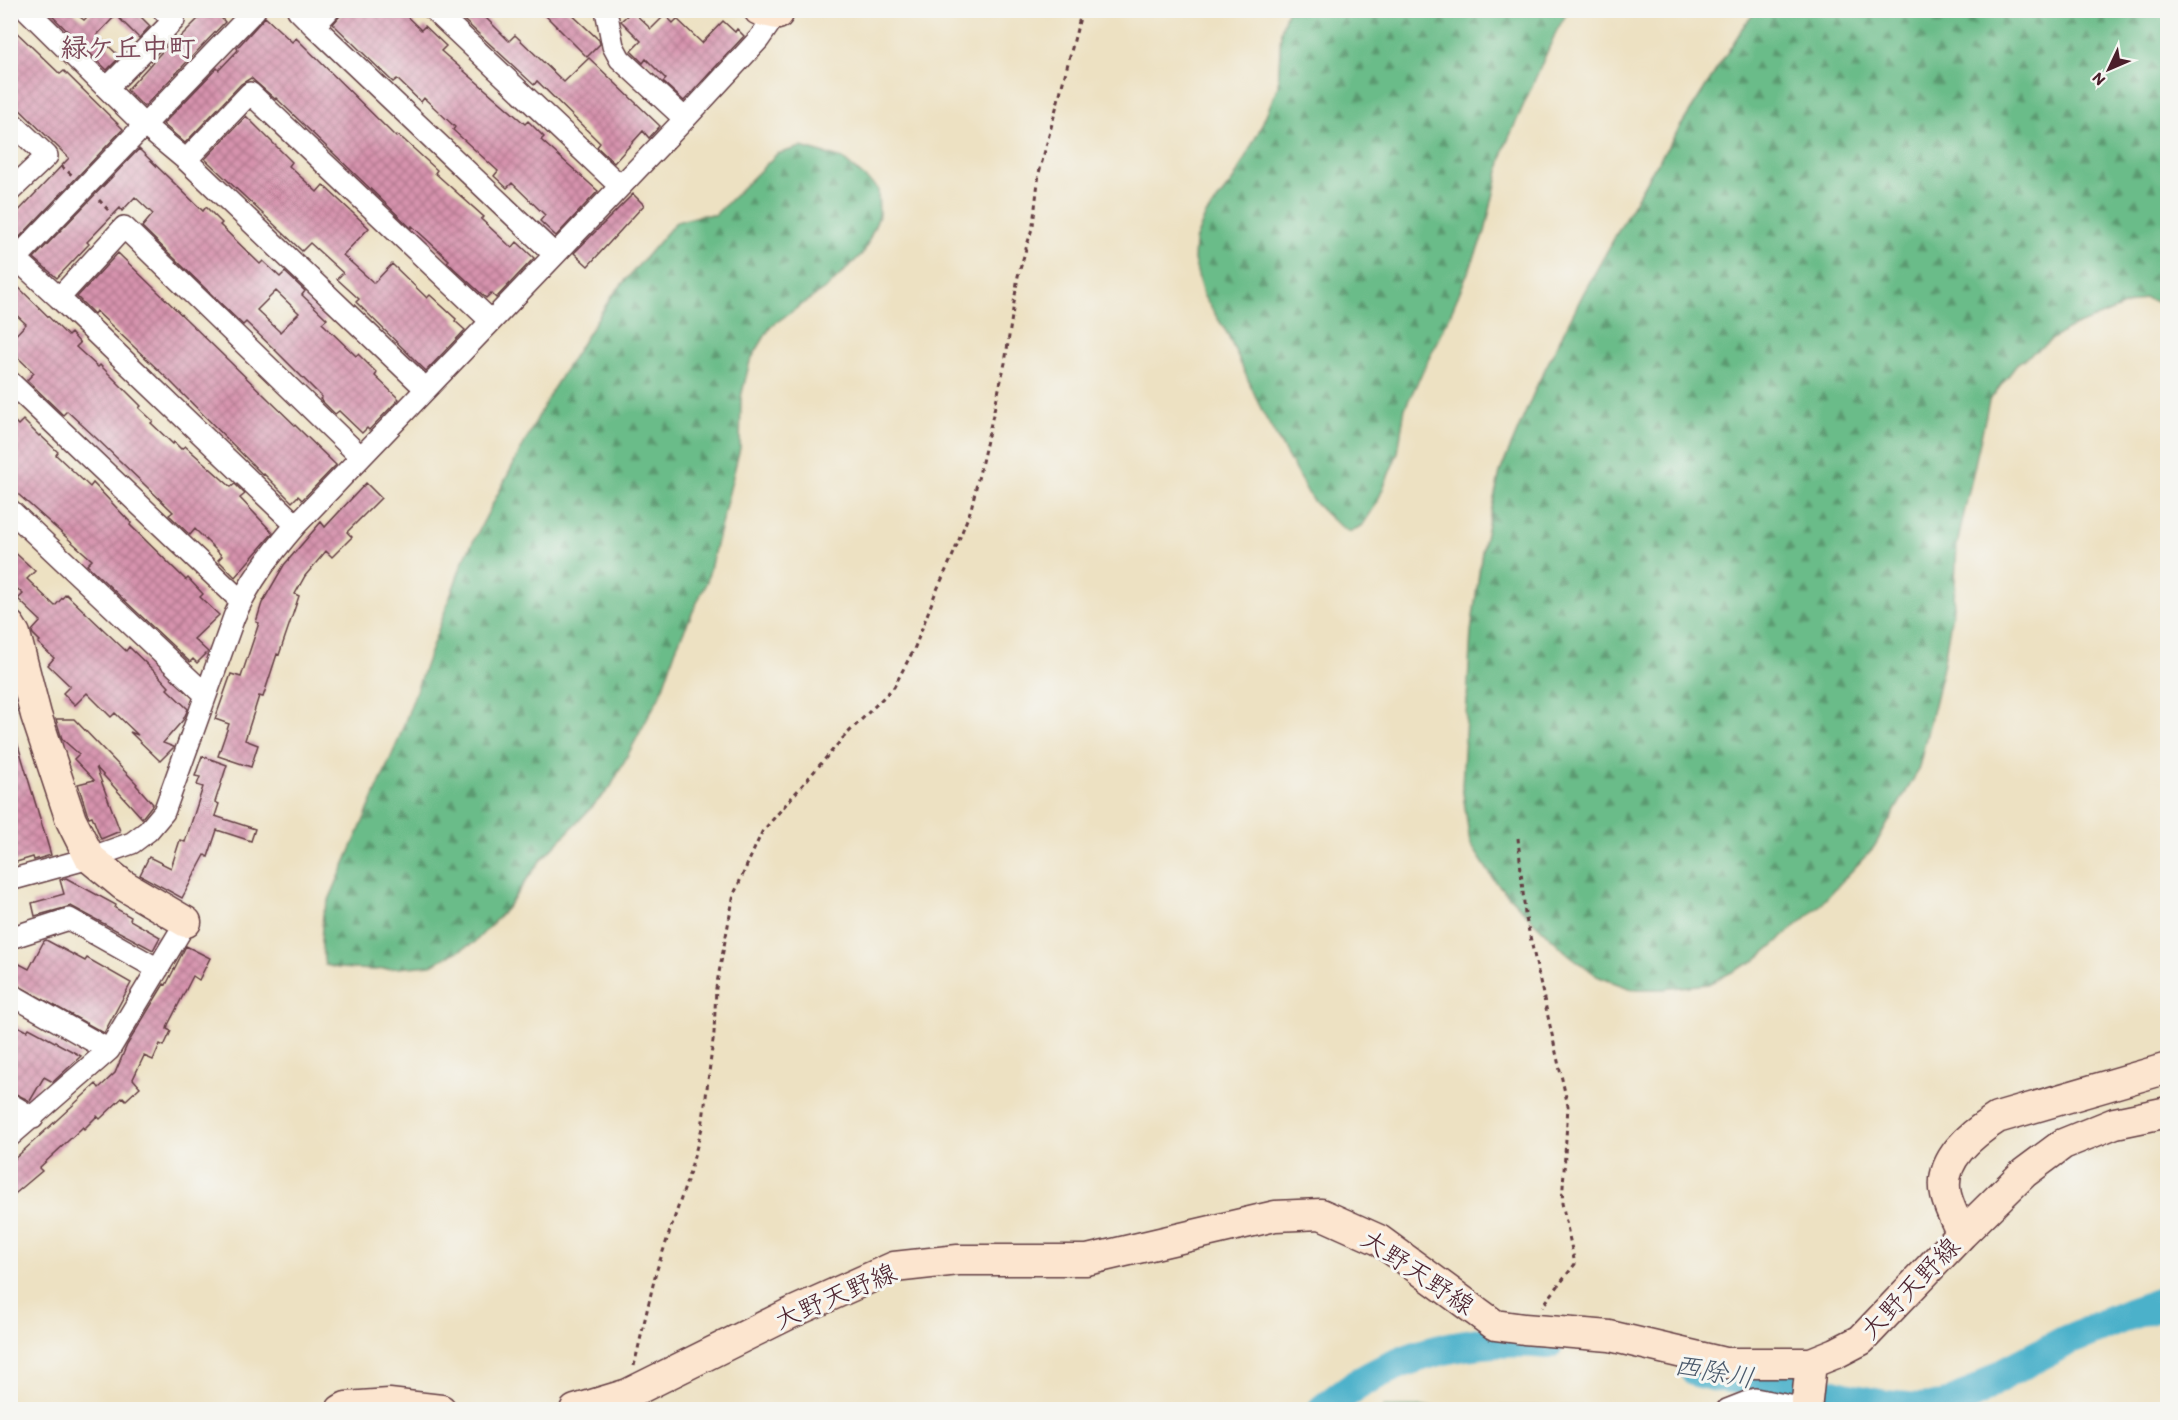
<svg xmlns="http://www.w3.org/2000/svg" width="2178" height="1420" font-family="Itim,'Klee One',sans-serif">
<defs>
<pattern id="forest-firs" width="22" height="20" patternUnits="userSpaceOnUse" patternTransform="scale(1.5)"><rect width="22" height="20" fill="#6bbc89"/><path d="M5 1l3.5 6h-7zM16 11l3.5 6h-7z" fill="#5a9870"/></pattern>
<pattern id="building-cross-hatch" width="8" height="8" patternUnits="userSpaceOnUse" patternTransform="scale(1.5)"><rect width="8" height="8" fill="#d693ad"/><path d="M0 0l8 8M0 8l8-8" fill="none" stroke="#b0778d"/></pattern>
</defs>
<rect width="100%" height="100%" fill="#f6f6f2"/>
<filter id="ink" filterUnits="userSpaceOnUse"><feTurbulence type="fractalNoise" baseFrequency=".0167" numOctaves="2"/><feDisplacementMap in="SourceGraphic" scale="12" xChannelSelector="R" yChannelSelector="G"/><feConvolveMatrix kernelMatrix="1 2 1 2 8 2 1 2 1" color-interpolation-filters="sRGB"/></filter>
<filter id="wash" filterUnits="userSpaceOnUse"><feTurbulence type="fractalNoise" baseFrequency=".008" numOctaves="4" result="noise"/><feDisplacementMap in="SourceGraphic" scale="24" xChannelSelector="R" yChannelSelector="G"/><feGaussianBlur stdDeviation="1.35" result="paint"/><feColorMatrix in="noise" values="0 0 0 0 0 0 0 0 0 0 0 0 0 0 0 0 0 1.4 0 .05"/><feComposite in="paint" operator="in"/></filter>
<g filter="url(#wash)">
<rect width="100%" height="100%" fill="#ede1c2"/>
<path fill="url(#forest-firs)" stroke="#5a6e5a" stroke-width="1.5" d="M1287,11h281l-12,21 -52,117 -19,83 -35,83 -45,93 -7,44 -21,51 -15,23 -13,6 -18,-13 -19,-19 -49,-87 -36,-80 -24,-38 -9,-35 1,-19 10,-25 29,-37 26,-50 18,-43 3,-55z
M1756,11h411v294l-23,-7 -78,32 -48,33 -29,38 -32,144 -3,56 -11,66 -25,104 -44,76 -57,61 -61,52 -48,24 -45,5h-31l-33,-12 -31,-23 -41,-39 -33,-35 -24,-37 -8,-57 9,-154 11,-81 18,-79 38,-89 45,-89 65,-116 96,-152z
M801,147l42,12 35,30 1,27 -15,36 -35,34 -58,40 -21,35 -9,36 -1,51 -33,133 -30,65 -16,47 -51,95 -70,73 -34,48 -32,34 -43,22 -57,5 -36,-2 -13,-3 -4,-24 2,-27 75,-173 65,-180 88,-169 60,-95 65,-75 27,-7h12l62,-61z"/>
<path fill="#84dda3" stroke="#677e67" stroke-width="1.5" d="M1383,1407h267v2l-267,1z"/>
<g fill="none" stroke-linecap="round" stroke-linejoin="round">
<path stroke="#4bb1ca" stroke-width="32" d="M1696,1371l16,4 79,8 53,15 41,8 34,3 26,-2 29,-14 29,-19 63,-33 64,-27 38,-13
M1323,1410c12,-9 24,-20 37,-27 59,-35 120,-46 188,-40"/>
</g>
<g id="blocks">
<path fill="url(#building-cross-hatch)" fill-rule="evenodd" d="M46,10h25l13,10 10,-10h40l16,16 -11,12 -23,-23 -19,20 23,22 -13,13z
M189,10h25l11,12 -81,85 -17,-17 42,-46 2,2 27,-27z
M345,10h55l21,20 4,-4 21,20 -5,5 84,73 3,-3 16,16 -3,3 57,51 -42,45 -16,-15 5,-6 -33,-32 -5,5 -13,-12 4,-5 -45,-41 2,-3 -31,-29 -3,4 -24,-23 -4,3 -60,-58z
M453,10h25l31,31 6,-6 49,47 25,-24 71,68 -11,12 -6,-7 -29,32 -17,-16 3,-4 -63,-62 -3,4z
M540,10h27l32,30 1,4 -13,13z
M632,11l19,18 14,-14 8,8 4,-4 25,24 21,-22 12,11 2,-3 7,7 -60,65 -21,-19 3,-3 -20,-20 -3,4 -12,-12 10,-10 -20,-20z
M265,17l27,25 4,-4 100,99 1,-2 6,4 34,31 -2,3 49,44 -3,2 31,29 5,-6 17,16 -38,40 -5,-5 -5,5 -24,-22 -15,-14 2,-2 -37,-34 -1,2 -135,-130 -1,1 -24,-21 -10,6 -56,59 -22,-19 54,-56 2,2 19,-20 -1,-2z
M10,26l50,48 4,-3 59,58 -108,113 -5,-5v-17l59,-62 -59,-58z
M246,116l46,46 -3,4 28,26 6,-7 46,43 -26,27 31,28 18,-19 35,34 3,-3 26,24 -1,2 10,9 -39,41 -70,-69 3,-3 -22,-20 6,-6 -33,-30 -8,8 -97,-92z
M139,149l64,62 3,-4 16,16 -2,2 40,39 3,-3 17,16 5,-5 20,19 -3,4 25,24 -5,4 34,33 2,-2 19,19 -2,3 24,23 -30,31 -2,-2 -5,5 -23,-22 -4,3 -15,-15 2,-2 -47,-47 -29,-28 -3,3 -101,-98 11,-13 -18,-17 -13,14 -2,-3 -33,34 2,2 -32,34 -23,-20zM276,291l23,22 -19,19 -23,-22z
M633,194l11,11 -56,61 -14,-13z
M118,253l218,212 -34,35 -4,-4 -6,6 -28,-28 -1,1 -94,-95 -73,-69 -2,3 -17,-17z
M10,279l58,57 3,-3 9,10 -4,4 22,20 2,-2 41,41 -2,2 14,13 -2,2 22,21 1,-2 7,7 4,-3 46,41 4,-3 10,10 -5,4 33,35 -38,44 -17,-17 4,-4 -27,-27 -5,6 -21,-20 4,-3 -78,-75 -28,-26 -4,4 -36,-35 7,-7 -24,-23v-9l16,-17 -16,-15z
M10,417l8,8 5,-5 16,16 1,-1 18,17 -2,3 34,32 3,-4 38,40 -1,2 56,55 2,-2 15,16 -3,3 19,18 -25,24 14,13 -11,11 -4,-4 -3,3 -33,-31 -70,-66 5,-5 -82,-73z
M366,483l15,15 -34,34 5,5 -20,20 -6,-6 -21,25 -10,18 4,2 -20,59 -2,-1 -14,43 -4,-1 -14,44 13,5 -7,22 -33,-11 11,-32 -14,-5 16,-45 10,3 18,-54 -3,-1 6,-19 22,-38 37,-43 4,5z
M10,548l25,23 -8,8 28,27 11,-12 60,57 3,-4 29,28 11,12 -2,2 21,20 -5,11 -20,23 11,4 -14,14 -30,-29 8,3 -23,-22 -4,4 -24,-24 -12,12 -12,-12 7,-7 -22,-21 6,-7 -16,-15 2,-2 -7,-7 -1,-3 9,-10 -23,-22 5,-5 -13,-12z
M56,719h18l63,65 -1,1 17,19 -11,14 -46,-51 24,64 -19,8 -9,-23 -3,1 -2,-4 -9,-29 16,-4 -20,-21 5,-5 -17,-15z
M10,732h4l37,123 -17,5 -1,-3 -23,7z
M202,756l25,9 -12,37 4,2 -4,12 40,13 -4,12 -34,-11 -9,27 -3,-2 -23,43 -42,-23 9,-18 22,11 9,-28 5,2 18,-55 -6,-2 3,-8 -5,-1z
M66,878l50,27 -1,3 16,9 -1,3 30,17 -7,13 -82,-44 -36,10 -3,-13 32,-9 -4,-14z
M46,940l39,21 2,-3 44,25 -27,50 -94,-52v-22l19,10 15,-28z
M186,946l24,12 -11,22 -6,-4 -25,49 -1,4 4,2 -7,15 -4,-2 -7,16 -9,-4 -11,23 7,8 -14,13 -3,-3 -23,22 -3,-3 -13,13 -1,-2 -44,41 3,3 -32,27v-35l86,-79 3,4 16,-15 12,-28 37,-61 2,1z
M10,1022l17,9 2,-3 52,28 -28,26 -9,-5 -14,24 -20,-10z"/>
</g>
</g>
<g filter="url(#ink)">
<use href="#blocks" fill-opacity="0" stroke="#623c42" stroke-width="1.5"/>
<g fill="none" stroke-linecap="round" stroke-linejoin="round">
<defs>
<path id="street" d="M27,10l118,116 41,34 240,229
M298,10l16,16
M329,10l-15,16 240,228
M434,10l186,176
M606,10l7,36 7,13 65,60
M108,87l66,-67 -11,-10
M10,121l37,35 -37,35
M186,160l64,-67 241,228
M10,253l49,45
M10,265l245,-255
M10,382l231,219
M10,510l196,185
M296,525l-237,-227 65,-71 237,230
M10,880l80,-22 42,-15 16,-12 16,-19 70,-195c15,-35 37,-63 62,-92l389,-406 74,-80 20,-29
M10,938l59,-19 89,50
M10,994l99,56
M10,1104l23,14
M10,1136l99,-86 77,-128
M1727,1410l28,-11 50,10"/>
<path id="secondary" d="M759,10l19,4
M10,626l5,8 21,81 35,105 19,38 33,27 63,37
M1962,1234c-6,-13 -13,-26 -16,-39 -8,-35 26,-61 51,-77l171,-50
M341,1410l5,-3 43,-3 52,6
M575,1410l53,-16 161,-80 105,-47 64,-7h129l188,-44 46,-2 58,26 116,85 29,4 86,7 115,27h86l25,-10 25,-13 101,-106 62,-61 39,-29 52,-21 53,-11
M1806,1410l5,-47"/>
</defs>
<use href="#street" stroke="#623c42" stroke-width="24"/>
<use href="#secondary" stroke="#623c42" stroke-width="33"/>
<path stroke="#623c42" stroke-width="3" stroke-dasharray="4.5 4.5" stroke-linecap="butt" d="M61,166l11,9
M99,200l12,13
M1518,838l7,76 43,192 -6,97 13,61 -33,43
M634,1366l22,-94 32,-94 14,-50 12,-95 2,-45 18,-94 28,-62 81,-94 51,-51 21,-40 20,-53 18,-39 18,-46 34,-146 13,-87 15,-51 6,-52 43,-163"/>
<use href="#street" stroke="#fff" stroke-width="21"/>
<use href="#secondary" stroke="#fce5cf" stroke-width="30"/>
</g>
</g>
<g text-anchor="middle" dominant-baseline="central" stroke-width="6" stroke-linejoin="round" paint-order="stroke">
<g font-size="26" fill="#4a1f2b" stroke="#f6f6f2">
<text transform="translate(1418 1272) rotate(34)">大野天野線</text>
<text transform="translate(1910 1288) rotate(-46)">大野天野線</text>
<text transform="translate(835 1296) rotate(-23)">大野天野線</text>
</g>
<g font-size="27" font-weight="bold" fill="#7b4858" stroke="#f6f6f2">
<text x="128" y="47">緑ケ丘中町</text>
</g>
<g font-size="27" font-style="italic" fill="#4a596b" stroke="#f6f6f2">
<text transform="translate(1714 1371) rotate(10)">西除川</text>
</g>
</g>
<rect width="2178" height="1420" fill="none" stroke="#f6f6f2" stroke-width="36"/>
<g transform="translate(2109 69) rotate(226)" stroke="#f6f6f2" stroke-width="4.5" paint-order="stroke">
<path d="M0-4.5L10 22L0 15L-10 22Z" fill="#4a1f2b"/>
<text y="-9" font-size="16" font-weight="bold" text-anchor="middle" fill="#4a1f2b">N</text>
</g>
</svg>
